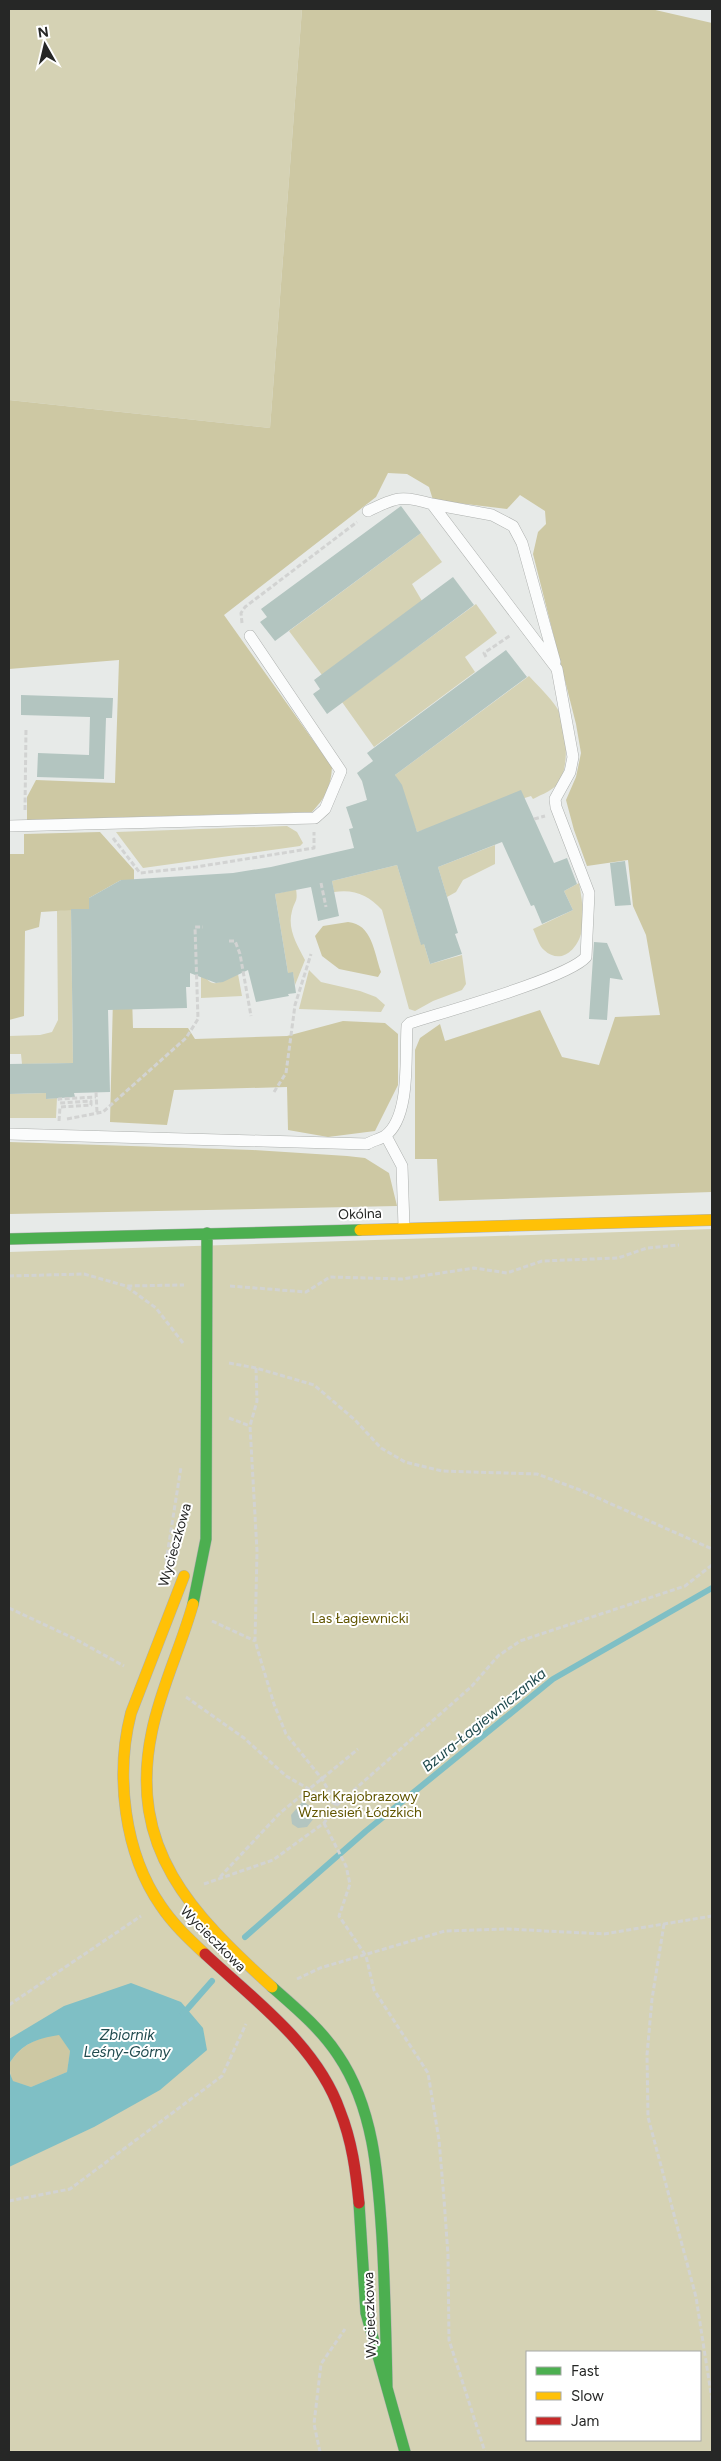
<svg xmlns="http://www.w3.org/2000/svg" width="721" height="2461" font-family="Figtree,sans-serif">
<rect width="100%" height="100%" fill="#e7eae8"/>
<path fill="#d5d2b4" fill-rule="evenodd" d="M9,9h293l-32,419 -261,-28z
M421,533l21,29 -30,22 10,17 -100,74 -33,-44z
M476,604l21,29 -32,24 10,15 -101,75 -32,-45z
M529,676c9,10 20,20 28,32 10,16 12,54 4,71 -5,11 -19,15 -28,20l-2,-3 -114,36 -22,-57z
M287,826l10,6 6,11 -3,3 -157,22 -27,-36z
M495,845v19l-32,16 -7,12 -9,5 -9,-30z
M397,865l24,79h3l6,20 32,-9 4,29 -4,6 -29,11 -18,10 -6,-2 -27,-99c-14,-15 -27,-21 -48,-18l-2,-11z
M579,883c3,16 6,35 2,51 -5,17 -21,31 -37,16 -5,-4 -8,-15 -11,-21l40,-19 -9,-19z
M296,889c2,13 -1,11 -4,22 -5,18 5,34 13,49l-10,25 -2,-12h-5l-13,-79z
M71,909l2,154 -51,1 -1,-10h-12v-18l31,-1 12,-3 6,-12 -1,-109z
M201,969c11,26 22,9 37,5l4,22 -41,2z
M309,970l12,12 39,9 16,6 9,8 -4,7 -82,-3z
M46,1093v6l11,-1 -1,20h-47v-24z
M712,1229v1223h-703v-1200zM527,2352h173v88h-173z"/>
<path fill="#cdc8a3" d="M302,9h349l61,14v1169l-273,9 -2,-42h-22v-109l5,-12 20,-14 5,17 95,-31 22,47 37,8 16,-48 45,-2 -14,-80 -13,-29 -5,-46 -41,6 -13,-36 -8,-30 10,-23 5,-24 -5,-29 -43,-170 5,-22 8,-8 -1,-13 -25,-16 -13,14 -74,-9 -4,-13 -22,-13 -19,-1 -12,24 -152,118 108,152c-1,20 -7,31 -20,45l-285,8v-23l9,-17 79,3 4,-123 -110,9v-269l261,28z
M100,832l34,38v10h-13l-32,18v11l-48,3 -2,15 -14,4 -1,85 -15,4v-166h15v-20z
M348,922c24,2 26,30 33,50l-3,5 -39,-8 -17,-13 -7,-20 8,-10z
M132,997l1,31h55l7,11 92,-3 56,-15 42,2 13,11v51l-23,46 -47,6 -40,-7 -1,-43 -113,3 -7,35 -57,-3 3,-124z
M9,1142l244,8 94,6 18,2 24,15 8,33 -388,8z
M59,2034l11,17 -3,21 -36,15 -19,-6 -3,-17c14,-21 27,-25 50,-30z"/>
<path fill="#7fbfc5" d="M131,1983l50,19 22,26 4,22 -47,40 -66,37 -85,40v-96l4,10 18,6 36,-15 3,-21 -11,-16c-23,4 -37,8 -50,29v-25l55,-33z"/>
<g fill="none" stroke-linecap="round" stroke-linejoin="round">
<path stroke="#7fbfc5" stroke-width="6" d="M245,1937l121,-106 187,-152 159,-91
M183,2014l29,-33"/>
</g>
<path fill="#b3c5c0" d="M401,506l20,27 -146,108 -15,-19 7,-5 -6,-8z
M453,577l21,28 -147,109 -14,-20 7,-5 -6,-9z
M506,650l21,27 -132,98 7,10 15,47 104,-42 33,73 13,-5 10,26 -13,7 9,19 -31,14 -8,-19 -3,1 -29,-64 -64,25 20,66 -3,1 7,20 -32,10 -6,-20 -3,1 -24,-80 -65,16 7,35 -21,5 -7,-34 -36,7 13,79 5,-1 3,21 -8,1 1,2 -33,6 -8,-32 -25,12 -7,1 -26,-10v14h-4l1,21 -79,2 2,82 -36,1 1,4 -29,2v-6l-37,1v-30l64,-1 -2,-154h18v-11l32,-18 112,-7 38,-6 83,-19 -5,-19 4,-1 -7,-21 21,-7 -5,-19 -5,-8 16,-12 -6,-8z
M21,695l92,3 -1,20h-6l-2,61 -67,-2 1,-24 51,2 1,-38 -69,-2z
M625,861l6,44 -16,1 -5,-43z
M594,942l13,1 16,37 -13,-2 -3,42 -18,-1z
M303,1801l15,12 -11,14 -9,1 -6,-4 -1,-9z"/>
<g fill="none" stroke-linecap="round" stroke-linejoin="round">
<defs>
<path id="lane" d="M432,504l60,11 21,11 9,17 33,119
M9,826l306,-8 10,-9 16,-38 -91,-135
M9,1134l358,10c5,-3 13,-5 18,-8 26,-19 20,-80 22,-110l3,-3c34,-11 158,-45 176,-66l3,-64 -33,-86 -1,-8 15,-27 3,-15 -16,-88 -125,-165c-30,-9 -36,-7 -64,7
M386,1136l16,30 2,61"/>
<path id="fast" d="M9,1239l351,-9
M193,1604l13,-65 1,-306
M272,1987c24,21 49,42 66,68 36,53 40,120 44,182 3,50 4,101 5,151
M359,2203l7,110 39,139"/>
<path id="slow" d="M360,1230l352,-10
M184,1576l-53,137c-16,62 -7,140 30,193 12,18 28,33 44,48
M193,1604c-12,43 -32,83 -41,127 -25,118 40,183 120,256"/>
<path id="jam" d="M205,1954c49,46 112,91 135,157 12,30 16,61 19,92"/>
</defs>
<use href="#lane" stroke="#adb0ae" stroke-width="12"/>
<use href="#fast" stroke="#adb0ae" stroke-width="12"/>
<use href="#slow" stroke="#adb0ae" stroke-width="12"/>
<use href="#jam" stroke="#adb0ae" stroke-width="12"/>
<path stroke="#d2d3d2" stroke-width="3" stroke-dasharray="5 2.5" stroke-linecap="butt" d="M242,623l-1,-10 4,-6 112,-85
M486,657l-2,-4 27,-18
M25,810l1,-82
M534,819l11,-3
M113,838l27,35 56,-6 118,-19v-16
M321,883l5,24
M229,941h6l5,13 11,62
M96,1092l1,20
M274,1092l12,-19 9,-68 16,-51
M67,1119l36,-7 83,-74 12,-19 -3,-92h8
M59,1121l1,-14 31,-2v-4l-31,2 -1,-4 37,-2
M9,1276l75,-2 42,12 58,-1
M230,1286l76,6 24,-15 72,2 72,-11 33,5 35,-12 76,-3 29,-10 32,-3
M127,1287l29,21 27,35
M229,1363l27,5 58,17 41,35 26,28 24,14 37,9 95,3 43,16 132,59
M256,1368l1,33 -7,25 7,125 -2,90 19,63 12,30 36,45 15,26
M229,1418l21,8
M712,1485v20
M166,1562l15,-95
M9,1608l66,31 49,27
M212,1621l43,20
M186,1697l58,41 42,38 51,29
M324,1823l22,43 4,18 -11,32 27,40 8,34 54,83 11,67 5,59 4,56 1,85 36,112
M220,1877l60,-64 78,-64
M204,1884l69,-24 51,-37 13,-18 135,-119 26,-30 22,-15 165,-55 27,-21
M664,1924l-12,75 -5,56 1,62 48,180 16,103
M297,1979l23,-11 125,-37 63,-2 96,5 108,-18
M9,2005l132,-89
M9,2201l61,-12 152,-113 24,-52
M320,2452l-6,-28 7,-60 24,-35"/>
<use href="#lane" stroke="#fbfcfc" stroke-width="11"/>
<use href="#fast" stroke="#4caf50" stroke-width="11"/>
<use href="#slow" stroke="#ffc107" stroke-width="11"/>
<use href="#jam" stroke="#c62828" stroke-width="11"/>
</g>
<g text-anchor="middle" dominant-baseline="central" stroke-width="4" stroke-linejoin="round" paint-order="stroke">
<g font-size="14" fill="#262726" stroke="#fff">
<text transform="translate(360 1214) rotate(-2)">Okólna</text>
<text transform="translate(175 1545) rotate(-74)">Wycieczkowa</text>
<text transform="translate(213 1939) rotate(45)">Wycieczkowa</text>
<text transform="translate(370 2315) rotate(-92)">Wycieczkowa</text>
</g>
<g font-size="14" fill="#615500" stroke="#fff">
<text x="360" y="1618">Las Łagiewnicki</text>
<text x="360" y="1796">Park Krajobrazowy<tspan x="360" dy="16">Wzniesień Łódzkich</tspan></text>
</g>
<g font-size="15" font-style="italic" fill="#214b4f" stroke="#fff">
<text transform="translate(484 1720) rotate(-39)">Bzura-Łagiewniczanka</text>
<text x="127" y="2035">Zbiornik<tspan x="127" dy="17">Leśny-Górny</tspan></text>
</g>
</g>
<rect width="721" height="2461" fill="none" stroke="#262726" stroke-width="20"/>
<rect x="526" y="2351" width="175" height="90" fill="#ffffff" stroke="#a8a9a8"/>
<rect x="536" y="2367" width="25" height="8" fill="#4caf50" stroke="#a8a9a8"/>
<text x="571" y="2376" font-size="15" fill="#262726">Fast</text>
<rect x="536" y="2392" width="25" height="8" fill="#ffc107" stroke="#a8a9a8"/>
<text x="571" y="2401" font-size="15" fill="#262726">Slow</text>
<rect x="536" y="2417" width="25" height="8" fill="#c62828" stroke="#a8a9a8"/>
<text x="571" y="2426" font-size="15" fill="#262726">Jam</text>
<g transform="translate(45 45) rotate(352)" stroke="#ffffff" stroke-width="4" paint-order="stroke">
<path d="M0-4L9 19L0 12L-9 19Z" fill="#262726"/>
<text y="-8" font-size="14" font-weight="bold" text-anchor="middle" fill="#262726">N</text>
</g>
</svg>
